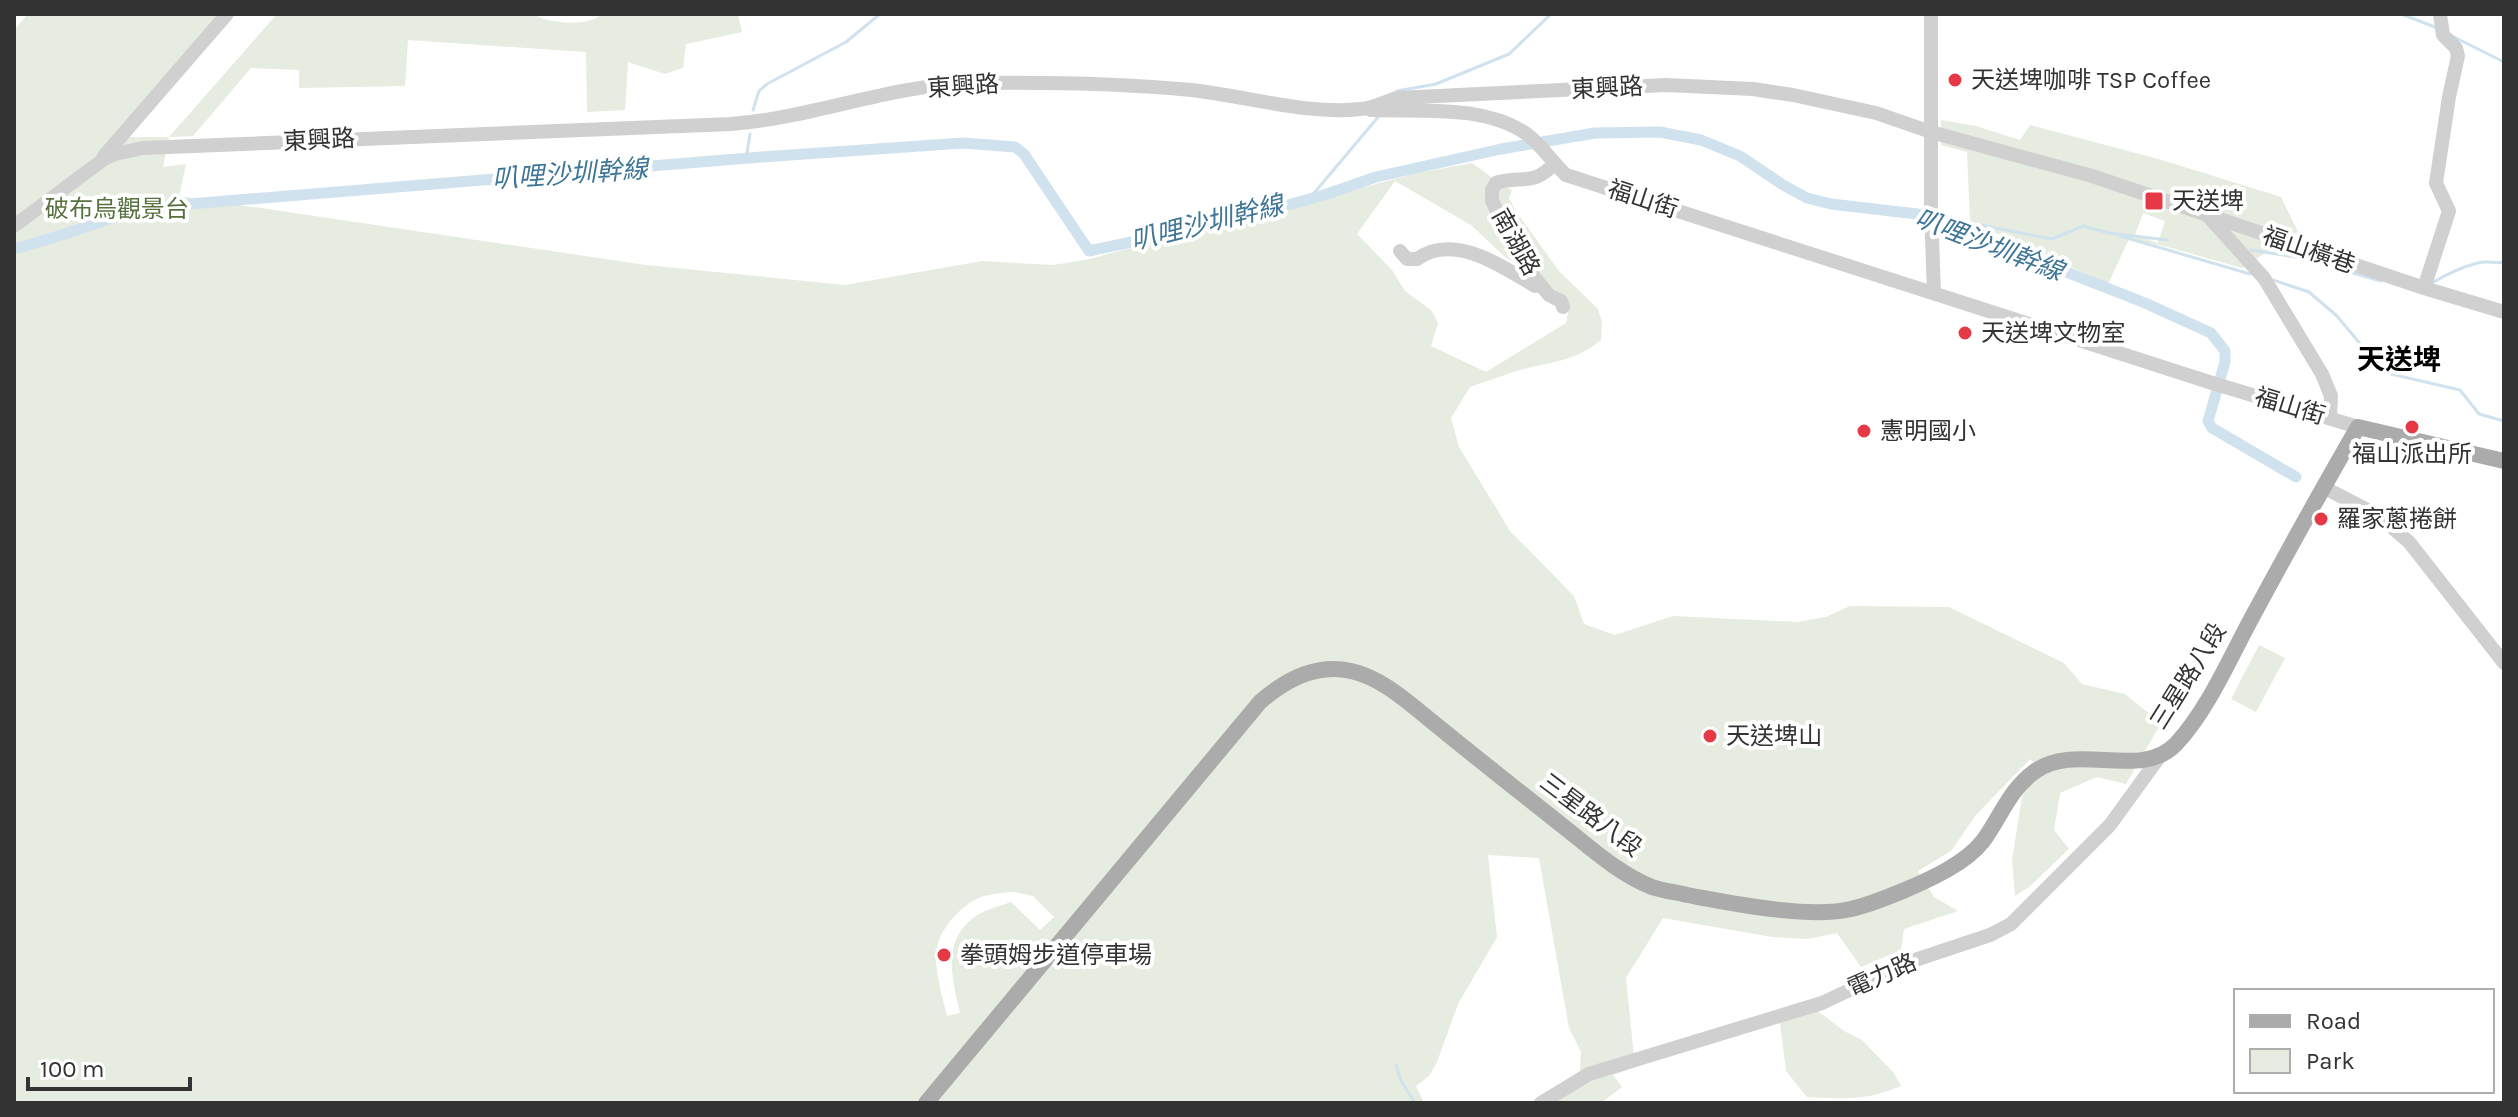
<svg xmlns="http://www.w3.org/2000/svg" width="2518" height="1117" font-family="Karla,'Noto Sans TC',sans-serif">
<rect width="100%" height="100%" fill="#fff"/>
<path fill="#e6ecdf" fill-rule="evenodd" d="M28,14h201l-112,123h52l108,-123h256c15,10 56,13 69,0h136l4,18 -56,12 -3,24 -18,6 -37,-12 -3,48 -38,2 -1,-60 -178,-12 -3,46 -106,2v-18l-48,-2 -58,68 -24,1 -6,30 23,-3 -7,32 467,69 199,20 137,-24 71,4 32,-5 333,-87 54,-10c14,9 25,20 40,27l-3,8 6,12 44,61 39,38 4,13 -1,18c-26,21 -46,21 -77,29 -18,5 -36,12 -54,18l-19,31 8,29 51,84 64,65 10,28 31,11 58,-19 124,6 29,-5 24,-11 99,1 115,56 18,21 43,10 36,29 -35,61 -29,-7 -37,16 -6,37 15,19 -40,38 -14,9 -3,-36 10,-63 18,-29 -10,-9 -54,56 -25,36 -33,20 16,26 24,14 -54,18 -3,21 -40,17 -24,-34 -30,6 -35,-2 -109,-19 -37,60 9,89 -22,8 9,12 -21,16h-71l50,-32 1,-19 -12,-24 -30,-170 -51,-3 9,82 -39,67 -21,58 -8,14 -13,10 8,17h-1410v-1073zM1395,181l76,44 34,32 52,34 12,16 -3,16 -80,49 -55,-26 7,-23 -7,-13 -26,-19 -13,-21 -35,-36zM1015,892l18,4 21,21 -14,13 -29,-28c-11,4 -25,7 -35,14 -35,24 -24,62 -16,97l-13,3c-4,-17 -10,-37 -11,-55 -2,-24 17,-48 37,-60 13,-8 28,-8 42,-9z
M1941,120l35,6 44,14 10,-15 132,35 119,37 17,35 -56,36 -78,-22 -35,-7 -21,45 -138,-63 -3,-69 -26,-7zM2143,213l22,8 -7,22 -23,-8z
M2259,645l26,13 -29,54 -25,-13z
M1818,1011l26,20 18,9 31,32 8,14c-36,15 -56,13 -94,11l-21,-26 -6,-48z"/>
<g fill="none" stroke-linecap="round" stroke-linejoin="round">
<path stroke="#cfe2ee" stroke-width="3" d="M2401,14l34,13
M2452,36l52,26
M1395,94l2,-3 39,-7 73,-30 42,-40
M753,110l6,-19 8,-7 79,-42 34,-28
M746,159l4,-25
M1309,199l70,-83
M1946,225l18,-3 88,17 31,-13 26,7 58,7
M2120,236l130,38
M2251,250l45,7 85,24
M2273,280l36,12 28,24 35,42 19,16 69,16 19,24 25,7
M2430,284c15,-9 31,-17 48,-21 8,-3 17,1 26,-1
M1396,1065l5,16 14,22"/>
<path stroke="#cfe2ee" stroke-width="11" d="M18,248l47,-14 76,-26 620,-51 202,-14 52,4 9,7 65,97 137,-29 98,-27 52,-18 125,-28 94,-16 65,-1 41,8 39,16 43,29 24,13 24,6 86,10 45,17 183,72 66,30 14,18v11l-17,59 4,7 84,49"/>
<path stroke="#d0d0d0" stroke-width="14" d="M1931,14v198l3,80
M1371,110c50,2 114,-6 157,25 15,12 24,27 38,40l643,207 149,45
M104,156l123,-142
M1554,164c-21,23 -34,11 -58,19l-4,7v11l35,68 22,26 12,6 2,6
M2208,216l56,62 58,96 9,22 -1,22
M14,226l90,-67 11,-5 28,-6 588,-24c81,-6 159,-39 240,-41 73,-1 148,0 220,7 55,6 115,25 170,19 11,-1 24,-7 35,-11l270,-13 87,4 40,6 83,18 55,19 161,44 332,112 80,24
M1400,251l7,8h10c37,-27 86,8 118,27
M2424,288l25,-77 -13,-28 13,-86 9,-41 -2,-8 -13,-13 -3,-21
M2323,487l56,29 30,26 95,121
M1541,1103l48,-29 233,-71 87,-41 81,-27 21,-11 99,-99 50,-69"/>
<path stroke="#ababab" stroke-width="16" d="M926,1103l334,-401c25,-22 56,-39 91,-31 32,7 59,33 84,53 43,35 86,69 129,103 28,22 55,47 88,60 11,4 24,5 35,8 44,8 122,24 164,14 18,-4 37,-12 54,-19 26,-11 61,-27 78,-49 17,-23 27,-52 51,-69 41,-31 107,9 142,-28 31,-33 53,-84 74,-123 35,-65 71,-130 108,-194l146,34"/>
</g>
<g fill="#e63946" stroke="#fff" stroke-width="3">
<circle cx="1955" cy="80" r="8"/>
<rect x="2144" y="191" width="20" height="20" rx="4"/>
<circle cx="1965" cy="333" r="8"/>
<circle cx="2412" cy="427" r="8"/>
<circle cx="1864" cy="431" r="8"/>
<circle cx="2321" cy="519" r="8"/>
<circle cx="1710" cy="736" r="8"/>
<circle cx="944" cy="955" r="8"/>
</g>
<g text-anchor="middle" dominant-baseline="central" stroke-width="8" stroke-linejoin="round" paint-order="stroke">
<g font-size="24" fill="#333" stroke="#fff" text-anchor="start">
<text x="1971" y="80">天送埤咖啡 TSP Coffee</text>
<text x="2172" y="201">天送埤</text>
<text x="1981" y="333">天送埤文物室</text>
<text x="1880" y="431">憲明國小</text>
<text x="2412" y="454" text-anchor="middle">福山派出所</text>
<text x="2337" y="519">羅家蔥捲餅</text>
<text x="1726" y="736">天送埤山</text>
<text x="960" y="955">拳頭姆步道停車場</text>
</g>
<g font-size="24" fill="#333" stroke="#fff">
<text transform="translate(963 86) rotate(-4)">東興路</text>
<text transform="translate(1607 88) rotate(-3)">東興路</text>
<text transform="translate(319 140) rotate(-3)">東興路</text>
<text transform="translate(1643 199) rotate(18)">福山街</text>
<text transform="translate(1516 242) rotate(61)">南湖路</text>
<text transform="translate(2309 250) rotate(19)">福山橫巷</text>
<text transform="translate(2290 406) rotate(17)">福山街</text>
<text transform="translate(2188 676) rotate(-58)">三星路八段</text>
<text transform="translate(1591 815) rotate(37)">三星路八段</text>
<text transform="translate(1882 975) rotate(-24)">電力路</text>
</g>
<g font-size="24" fill="#56703f" stroke="#fff">
<text x="117" y="209">破布烏觀景台</text>
</g>
<g font-size="26" font-style="italic" fill="#3f7597" stroke="#fff">
<text transform="translate(570 174) rotate(-4)">叭哩沙圳幹線</text>
<text transform="translate(1207 223) rotate(-14)">叭哩沙圳幹線</text>
<text transform="translate(1989 245) rotate(21)">叭哩沙圳幹線</text>
</g>
<g font-size="28" font-weight="bold" fill="#000" stroke="#fff">
<text x="2399" y="359">天送埤</text>
</g>
</g>
<rect width="2518" height="1117" fill="none" stroke="#333333" stroke-width="32"/>
<rect x="2234" y="989" width="260" height="104" fill="#ffffff" stroke="#adadad" stroke-width="2"/>
<rect x="2250" y="1015" width="40" height="12" fill="#ababab" stroke="#adadad" stroke-width="2"/>
<text x="2306" y="1029" font-size="24" fill="#333333">Road</text>
<rect x="2250" y="1049" width="40" height="24" fill="#e6ecdf" stroke="#adadad" stroke-width="2"/>
<text x="2306" y="1069" font-size="24" fill="#333333">Park</text>
<path d="M28 1077v12h162v-12" fill="none" stroke="#333333" stroke-width="4"/>
<text x="40" y="1077" font-size="24" fill="#333333" stroke="#ffffff" stroke-width="6" paint-order="stroke">100 m</text>
</svg>
